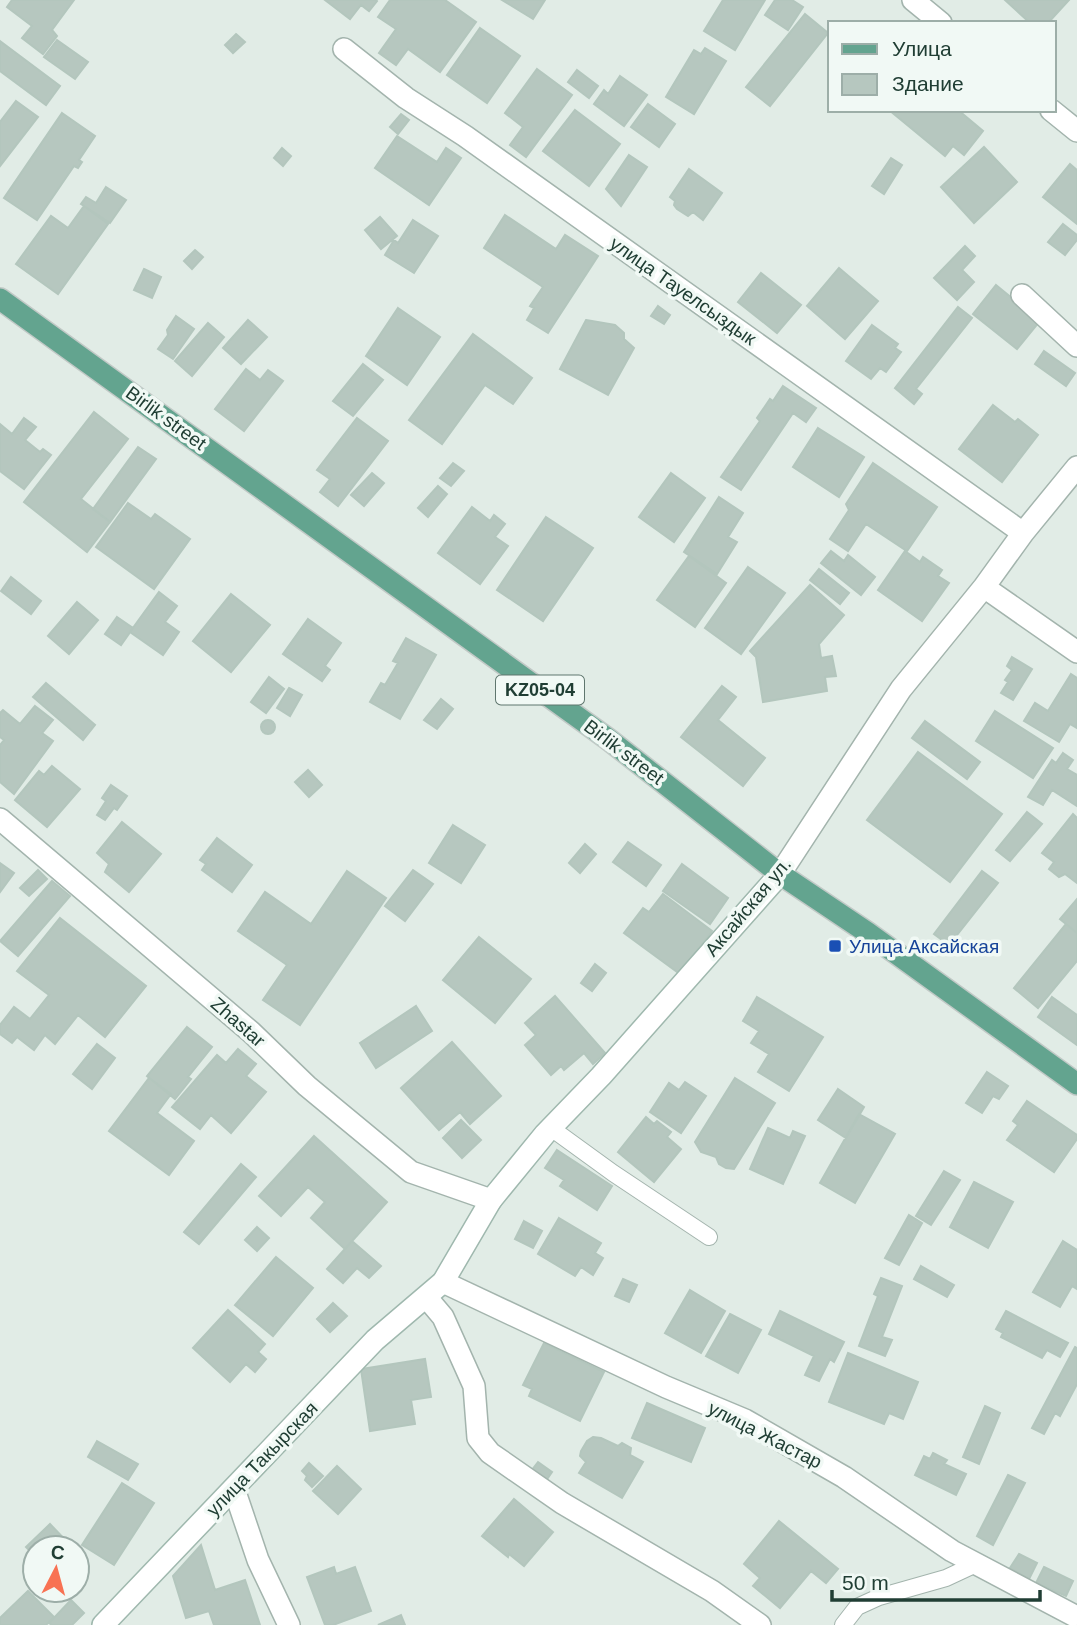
<svg xmlns="http://www.w3.org/2000/svg" width="1077" height="1625" font-family="Arial,sans-serif">
<rect width="100%" height="100%" fill="#e1ece6"/>
<path fill="#b6c7bf" stroke="#b3c6bd" stroke-width="2" d="M12,0h62l-22,30 5,6 -14,18 -21,-16 10,-12 -25,-19z
M325,0h51l1,1 -8,10 -8,-6 -11,14z
M390,0h55l31,22 -36,50 -32,-23 -12,16 -17,-12 17,-24 -18,-12z
M502,0h43l-12,19z
M723,0h42l-30,50 -31,-19z
M775,0h17l11,7 -15,23 -23,-15z
M1005,0h64l-21,23h-18z
M805,14l23,19 -58,73 -24,-19z
M480,28l40,28 -33,47 -40,-28z
M236,34l9,8 -12,11 -8,-8z
M57,40l31,22 -13,17 -31,-22z
M0,41l60,45 -14,19 -46,-34z
M705,48l21,13 -32,53 -28,-17 28,-47 7,4z
M537,69l35,26 -46,62 -16,-12 13,-18 -18,-14z
M577,70l21,16 -9,12 -21,-16z
M620,76l27,19 -23,31 -30,-22 10,-14 4,4z
M16,101l22,16 -38,49v-44z
M648,104l27,20 -16,23 -28,-20z
M575,110l45,34 -31,42 -46,-35z
M889,110h69l25,21 -19,24 -11,-9 -8,10z
M62,113l33,23 -16,24 3,2 -4,6 -4,-2 -37,54 -33,-22z
M401,114l8,6 -11,14 -8,-7z
M397,136l40,26 9,-14 15,10 -32,47 -54,-37z
M984,147l33,35 -43,41 -33,-36z
M282,148l9,8 -8,10 -9,-8z
M629,155l18,12 -26,39 -15,-17z
M891,158l11,7 -18,29 -12,-8z
M1070,164l7,6v54l-34,-27z
M689,169l33,24 -19,27 -10,-8 -5,4 -11,-7 -3,-4 1,-4 -5,-4z
M106,187l20,13 -16,23 -29,-19 5,-7 10,6z
M84,206l24,18 -50,70 -42,-30 35,-48 17,12z
M505,215l51,34 9,-14 33,21 -50,77 -21,-13 7,-12 -4,-2 13,-19 -59,-39z
M380,217l17,19 -16,13 -16,-19z
M413,220l25,16 -24,37 -29,-18 9,-15 4,3z
M1063,224l14,11v5l-12,15 -17,-13z
M965,246l10,10 -13,14 12,12 -17,18 -23,-22z
M195,250l8,7 -11,12 -8,-8z
M839,268l39,33 -33,38 -38,-33z
M144,269l17,8 -9,21 -18,-8z
M761,273l40,32 -24,28 -39,-31z
M996,285l44,36 -23,28 -44,-35z
M658,306l12,9 -6,9 -13,-8z
M958,307l14,11 -56,71 6,5 -8,10 -19,-16z
M398,308l42,29 -33,48 -41,-29z
M176,316l18,13 -21,30 -15,-10 10,-14 -1,-5z
M248,320l19,17 -26,27 -18,-16z
M586,320l29,5 9,8v6l10,9 -26,47 -48,-26z
M208,323l16,14 -32,39 -17,-15z
M872,325l26,19 -3,4 6,4 -15,20 -6,-4 -9,11 -25,-18z
M473,334l59,44 -19,26 -28,-19 -43,59 -33,-24z
M1044,351l31,22 -9,13 -31,-22z
M363,364l20,16 -30,36 -20,-15z
M246,369l14,11 8,-10 15,11 -39,50 -29,-22z
M783,386l33,22 -10,14 -13,-9 -52,77 -20,-13 39,-56 -3,-3 13,-19 3,2z
M993,405l22,17 3,-3 20,16 -36,47 -43,-33z
M94,412l34,27 -47,60 29,23 -23,30 -63,-50z
M24,418l12,9 -11,13 15,12 3,-3 8,6 -27,34 -24,-18v-47l12,10z
M357,418l31,23 -50,65 -18,-14 10,-13 -13,-9z
M818,428l46,29 -25,40 -46,-30z
M138,447l18,12 -46,63 -17,-13z
M453,463l11,8 -13,15 -11,-8z
M873,463l64,44 -30,44 -41,-27 -18,27 -18,-12 19,-29 -3,-6z
M372,473l12,10 -20,23 -13,-11z
M671,473l34,25 -31,44 -35,-25z
M438,486l9,8 -19,23 -10,-9z
M719,497l24,16 -15,24 9,5 -20,32 -33,-22z
M128,503l23,16 4,-5 35,25 -36,50 -58,-42z
M472,507l18,14 4,-6 11,9 -10,13 13,9 -28,38 -42,-31z
M546,517l47,31 -50,73 -46,-31z
M831,551l13,10 4,-6 27,22 -14,18 -40,-32z
M905,551l15,11 3,-5 19,13 -4,6 11,7 -27,38 -44,-31z
M689,556l37,27 -31,44 -38,-27z
M748,567l37,26 -44,61 -36,-26z
M819,569l30,24 -9,11 -30,-24z
M11,577l30,24 -10,13 -30,-23z
M810,585l34,30 -25,29 2,14 11,-2 4,20 -11,1 2,14 -64,11 -7,-45 -6,-6z
M159,592l18,14 -12,16 14,10 -16,23 -33,-23z
M231,594l39,31 -39,47 -38,-31z
M77,602l21,18 -29,34 -21,-18z
M117,617l16,11 -12,17 -16,-11z
M308,619l33,24 -16,23 5,4 -8,11 -39,-27z
M406,638l30,17 -36,64 -30,-17 11,-19 4,2 13,-22 -5,-2z
M1012,657l20,12 -19,31 -12,-7 7,-11 -3,-2 7,-10 -5,-4z
M1071,674l6,4v50l-7,-4 -11,18 -35,-21 11,-18 13,8z
M269,677l15,12 -18,24 -15,-11z
M46,683l49,42 -12,15 -50,-43z
M722,686l14,11 -18,23 47,38 -22,28 -62,-49z
M289,688l13,7 -12,21 -13,-8z
M441,699l12,10 -16,20 -13,-9z
M35,706l18,14 -11,13 11,8 -39,53 -14,-12v-37l4,-5 -4,-3v-24l3,-3 17,14z
M995,711l58,37 -20,30 -57,-37z
M261 727a7 7 0 1 1 14 0a7 7 0 1 1-14 0Z
M925,721l55,41 -13,17 -55,-41z
M918,752l84,62 -52,68 -83,-62z
M1063,753l10,7 -6,9 10,6v31l-25,-16 -9,15 -15,-8 24,-37 4,3z
M52,766l28,23 -33,38 -32,-27 24,-29 5,4z
M308,770l14,15 -13,12 -14,-15z
M111,785l16,11 -10,14 -3,-2 -9,12 -8,-5 9,-14 -4,-3z
M1027,812l15,12 -32,37 -14,-11z
M1073,814l4,4v65l-12,-9 -6,3 -10,-8 5,-7 -12,-9z
M122,822l39,32 -32,38 -24,-20 4,-8 -12,-11z
M453,825l32,20 -24,38 -32,-20z
M217,838l35,27 -20,27 -30,-22 4,-6 -6,-4z
M628,842l33,23 -15,21 -33,-24z
M585,844l11,10 -16,19 -11,-10z
M0,863l14,10 -14,19z
M682,864l46,34 -18,26 -47,-33z
M38,870l9,9 -18,17 -9,-8z
M413,870l20,14 -28,37 -20,-15z
M347,871l39,27 -86,127 -37,-25 24,-35 -49,-34 27,-39 46,32z
M982,871l16,12 -49,62 -15,-11z
M52,881l18,15 -52,60 -18,-15z
M663,894l49,37 -32,43 -56,-41 19,-25 6,4z
M1077,899v34l-17,-14z
M60,918l86,68 -41,51 -27,-22 -23,29 -10,-9 -11,15 -17,-13 -5,6 -12,-9v-9l14,-18 16,12 19,-24 -32,-24z
M1066,924l11,9v28l-39,47 -24,-20z
M479,937l52,42 -36,44 -52,-43z
M595,964l11,9 -14,18 -11,-8z
M555,996l50,57 -12,11 -9,-11 -20,17 -3,-4 -10,9 -26,-30 11,-10 -11,-12z
M757,997l66,40 -34,54 -31,-19 11,-18 -18,-11 8,-12 -16,-10z
M1052,997l25,18v30l-39,-28z
M416,1006l16,25 -56,37 -16,-25z
M187,1027l25,20 -24,30 3,2 -16,20 -28,-23z
M452,1042l49,54 -31,28 -10,-12 -21,18 -38,-42z
M97,1044l18,14 -23,31 -19,-15z
M238,1049l18,15 -10,12 20,16 -35,41 -20,-18 -11,14 -28,-22 45,-52 9,8z
M987,1072l21,14 -9,13 -6,-3 -11,17 -16,-10z
M149,1078l22,16 -14,19 37,28 -25,34 -60,-44z
M735,1078l40,25 -41,66 -8,-1 -7,-4 -3,-7 -15,-5 -6,-10z
M685,1082l21,14 -25,37 -31,-21 19,-29 10,7z
M838,1089l26,18 -18,31 -28,-18z
M1027,1101l50,34v4l-23,33 -47,-32 11,-15 -5,-4z
M859,1114l36,20 -40,69 -35,-20z
M646,1117l8,7 3,-3 14,11 -4,5 14,12 -27,33 -36,-30z
M461,1120l20,20 -19,18 -19,-20z
M768,1128l22,10 3,-7 12,5 -22,48 -33,-15z
M314,1136l73,66 -42,47 -34,-31 14,-16 -17,-15 -27,29 -22,-20z
M557,1150l55,36 -15,24 -37,-24 4,-6 -19,-12z
M241,1164l15,13 -57,67 -15,-12z
M944,1171l16,9 -29,45 -15,-9z
M974,1182l39,20 -25,46 -38,-21z
M909,1215l13,8 -23,42 -14,-7z
M559,1218l42,25 -6,10 8,5 -10,17 -12,-8 -6,9 -37,-22z
M524,1221l18,10 -9,17 -18,-9z
M257,1227l12,11 -12,13 -12,-11z
M352,1241l29,25 -12,12 -12,-10 -14,15 -16,-14z
M1063,1241l14,9v39l-5,-3 -12,21 -27,-15z
M276,1257l37,31 -40,48 -38,-31z
M921,1266l33,19 -7,12 -33,-18z
M881,1278l21,8 -20,51 10,3 -7,16 -26,-10 19,-50 -4,-2z
M623,1279l14,6 -8,17 -14,-6z
M690,1290l35,21 -24,42 -36,-20z
M333,1303l14,13 -17,16 -13,-13z
M228,1310l37,34 -7,8 8,7 -11,13 -9,-8 -16,18 -37,-34z
M780,1311l64,31 -10,20 -4,-3 -11,22 -14,-6 9,-19 -45,-22z
M1006,1311l62,32 -8,14 -13,-7 -5,8 -41,-21 2,-4 -7,-4z
M730,1314l31,16 -23,43 -32,-17z
M544,1343l60,29 -24,49 -51,-25 3,-7 -9,-4z
M1075,1347l2,1v36l-17,32 -5,-3 -11,21 -12,-6z
M848,1353l70,29 -15,37 -14,-6 -5,11 -55,-22z
M425,1359l6,38 -20,3 4,24 -45,7 -9,-62z
M647,1403l58,25 -14,34 -59,-24z
M985,1406l15,7 -21,51 -16,-7z
M593,1437l8,1 17,8 4,-3 9,5 -1,7 13,7 -21,36 -43,-25 7,-11 -6,-6 1,-5 6,-10z
M97,1441l41,23 -10,16 -40,-23z
M933,1453l14,7 -3,4 22,10 -10,21 -41,-20 9,-19 6,3z
M538,1462l14,10 -9,13 -15,-10z
M309,1463l14,13 -11,11 -7,-7 2,-4 -5,-5z
M337,1466l24,23 -23,25 -25,-23z
M1008,1475l17,8 -32,62 -16,-9z
M122,1483l32,20 -40,62 -32,-20z
M514,1499l39,33 -29,34 -15,-12 -1,3 -26,-21z
M779,1521l59,48 -12,14 -15,-12 -31,37 -27,-22 7,-8 -16,-14z
M50,1524l23,24h-38v8l-9,-9z
M201,1545l14,45 30,-10 15,45h-46l-5,-14 -23,7 -13,-42z
M1019,1554l18,9 -8,16 -19,-11z
M334,1567l2,7 19,-7 16,44 -38,14h-8l-18,-48z
M1044,1567l29,14 -7,15 -30,-13z
M28,1591l26,26 -8,8h-46v-7z
M71,1600l13,13 -12,12h-20l-3,-2z
M401,1615l4,10h-27z"/>
<g fill="none" stroke-linecap="round" stroke-linejoin="round">
<defs>
<path id="lane" d="M551,1128l62,45 96,64
M843,1625l14,-18 22,-10 67,-19 30,-14"/>
<path id="street" d="M913,0l28,23
M344,49l62,49 59,38 558,397
M1051,110l26,21
M1022,295l55,51
M984,587l93,65
M0,819l251,213 56,54 104,86 80,28
M780,874l121,-185 83,-102 39,-54 54,-66
M443,1282l223,105 79,33 99,57 108,74 121,64
M427,1298l16,19 31,69 4,52 12,15 72,50 150,88 48,34
M234,1489l24,71 31,65"/>
<path id="secondary" d="M103,1625l272,-285 68,-58 48,-82 54,-66 56,-58 179,-202"/>
<path id="primary" d="M0,299l608,440 172,135 88,59 209,151"/>
</defs>
<use href="#lane" stroke="#a3b4ad" stroke-width="18"/>
<use href="#street" stroke="#a3b4ad" stroke-width="24"/>
<use href="#secondary" stroke="#9fb8ae" stroke-width="24"/>
<use href="#primary" stroke="#c1c9c6" stroke-width="24"/>
<use href="#lane" stroke="#fff" stroke-width="16"/>
<use href="#street" stroke="#fff" stroke-width="21"/>
<use href="#secondary" stroke="#fff" stroke-width="21"/>
<use href="#primary" stroke="#63a48f" stroke-width="21"/>
</g>
<rect fill="#1a4fb4" stroke="#f1f9f5" stroke-width="2.5" x="828" y="939" width="14" height="14" rx="3.5"/>
<g text-anchor="middle" dominant-baseline="central" stroke-width="7" stroke-linejoin="round" paint-order="stroke">
<rect fill="#f1f9f5" stroke="#5f766e" stroke-width="2" x="496" y="675.5" width="88" height="29" rx="5"/>
<g font-size="18" font-weight="bold" fill="#203e34">
<text x="540" y="690">KZ05-04</text>
</g>
<g font-size="19" fill="#203e34" stroke="#f1f9f5">
<text transform="translate(683 291) rotate(35)">улица Тауелсыздык</text>
<text transform="translate(166 418) rotate(36)">Birlik street</text>
<text transform="translate(624 752) rotate(37)">Birlik street</text>
<text transform="translate(748 907) rotate(-50)">Аксайская ул.</text>
<text transform="translate(238 1022) rotate(41)">Zhastar</text>
<text transform="translate(765 1435) rotate(27)">улица Жастар</text>
<text transform="translate(262 1459) rotate(-46)">улица Такырская</text>
</g>
<g font-size="19" fill="#164399" stroke="#f1f9f5" text-anchor="start">
<text x="849" y="946">Улица Аксайская</text>
</g>
</g>
<rect x="828" y="21" width="228" height="91" fill="#f1f9f5" stroke="#9daea8" stroke-width="2"/>
<rect x="842" y="44" width="35" height="10" fill="#63a48f" stroke="#9daea8" stroke-width="2"/>
<text x="892" y="56" font-size="21" fill="#203e34">Улица</text>
<rect x="842" y="74" width="35" height="21" fill="#b6c7bf" stroke="#9daea8" stroke-width="2"/>
<text x="892" y="91" font-size="21" fill="#203e34">Здание</text>
<g transform="translate(56 1569) rotate(6)"><circle r="33" fill="#f1f9f5" stroke="#9daea8" stroke-width="2"/>
<path d="M0-5L12 26L0 18L-12 26Z" fill="#f87253"/>
<text y="-10" font-size="19" font-weight="bold" text-anchor="middle" fill="#203e34">С</text>
</g>
<path d="M832 1590v10h208v-10" fill="none" stroke="#203e34" stroke-width="3.5"/>
<text x="842" y="1590" font-size="21" fill="#203e34" stroke="#f1f9f5" stroke-width="5" paint-order="stroke">50 m</text>
</svg>
